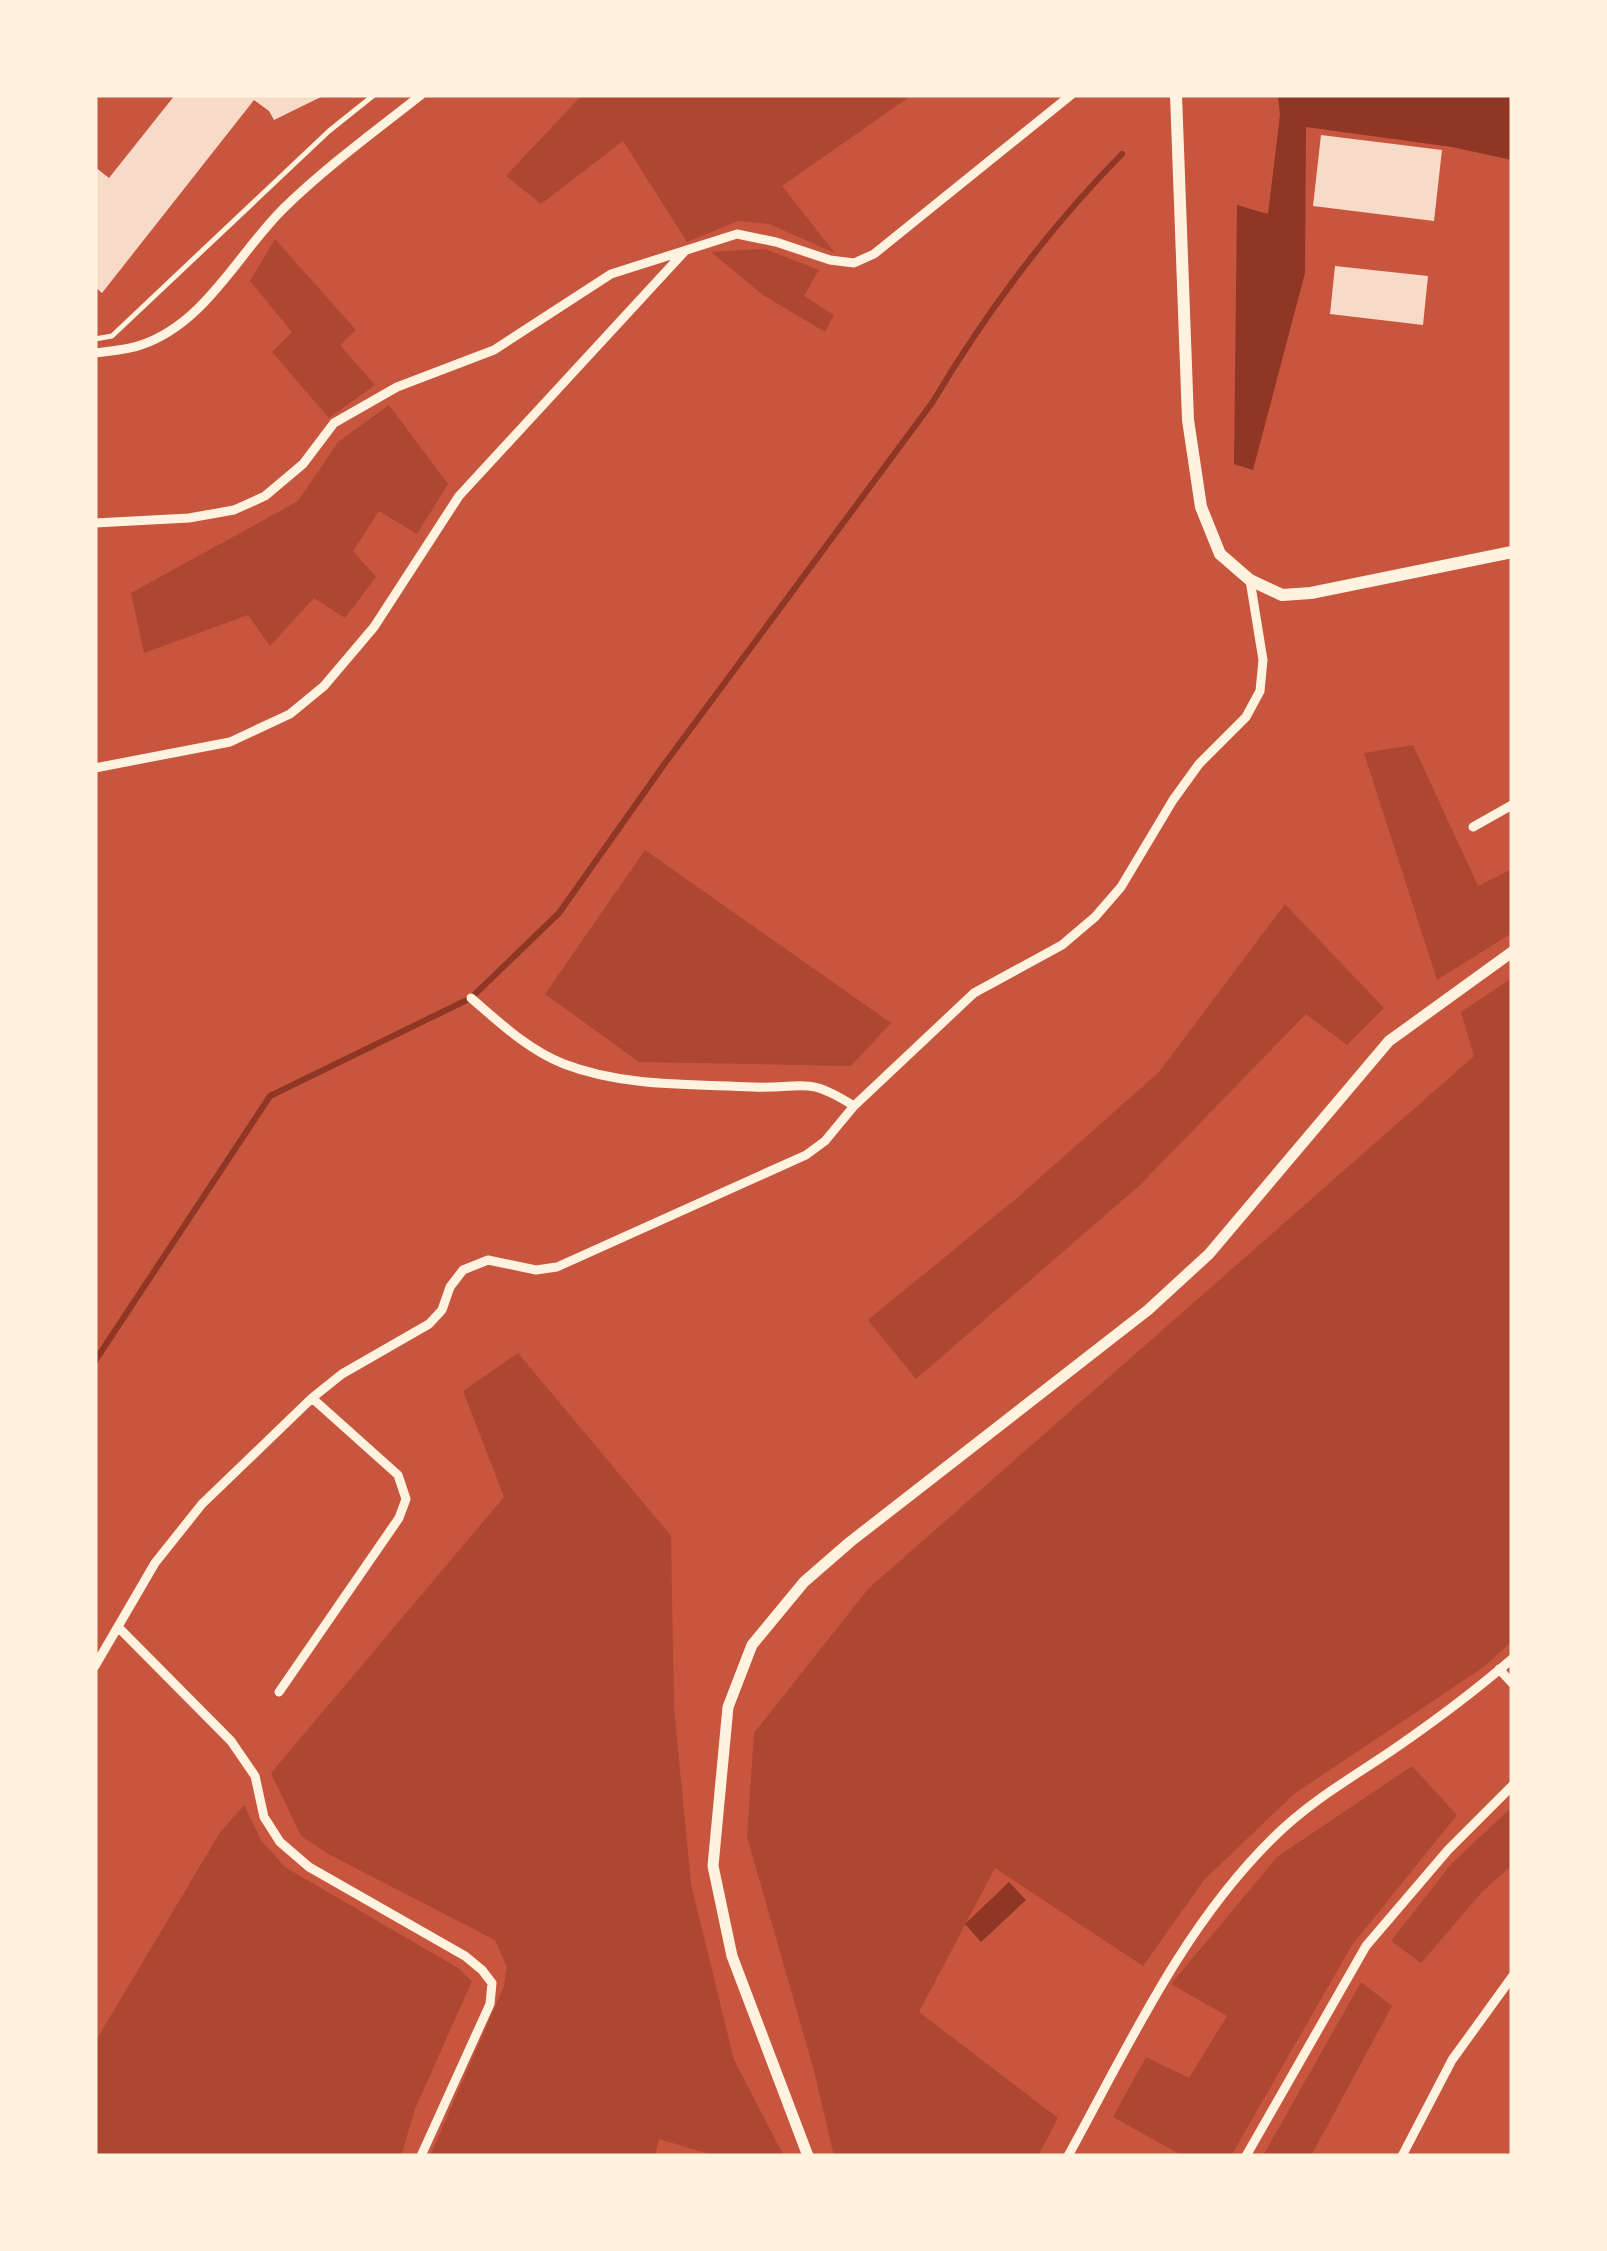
<svg xmlns="http://www.w3.org/2000/svg" width="1607" height="2251" font-family="'Work Sans',sans-serif">
<rect width="100%" height="100%" fill="#c8553d"/>
<path fill="#ae4732" d="M582,95h330l-130,91 53,67 -66,-29 -31,-3 -51,21 -64,-101 -82,63 -35,-28z
M275,239l81,91 -16,15 35,40 -46,33 -57,-66 20,-20 -42,-51z
M765,249l54,21 -15,26 30,19 -9,17 -62,-37 -52,-43z
M389,405l59,79 -31,50 -38,-23 -26,40 23,26 -31,41 -31,-20 -44,48 -22,-31 -104,38 -13,-60 167,-92 40,-59z
M1413,745l65,141 34,-17v64l-75,47 -73,-227z
M645,850l246,173 -40,43 -212,-4 -94,-68z
M1285,904l99,104 -37,37 -41,-31 -167,172 -223,193 -48,-59 149,-122 142,-126z
M1512,978v663l-27,25 -191,128 -90,86 -61,86 -148,-98 -76,144 139,106 -20,38h-204l-21,-89 -66,-230 7,-104 114,-144 606,-533 -13,-44z
M518,1353l153,183 3,171 17,177 43,176 50,96h-68l-57,-17 -4,17h-225l74,-170 3,-19 -12,-27 -165,-85 -29,-19 -30,-63 233,-276 -41,-106z
M1412,1766l45,49 -105,130 -121,211h-48l-70,-39 33,-60 43,21 38,-62 -56,-32 106,-127z
M244,1805l17,35 24,27 173,101 14,13 -57,128 -14,47h-306v-114l124,-208z
M1512,1807v58l-30,27 -61,71 -30,-22 61,-78z
M1361,1982l31,24 -81,150h-48z"/>
<path fill="#8f3625" d="M1278,95h234v65l-60,-13 -146,-20 -1,146 -52,197 -19,-6 3,-259 31,9 12,-99z
M1009,1882l17,18 -45,42 -16,-18z"/>
<g fill="none" stroke-linecap="round" stroke-linejoin="round">
<path stroke="#8f3625" stroke-width="6" d="M95,1361l175,-265 201,-98 88,-85 104,-147 269,-363c53,-89 117,-175 190,-249"/>
</g>
<path fill="#f7dbc8" d="M175,95h150l-51,25 -5,-9 -15,-11 -152,193 -7,-6v-120l14,11z
M1321,135l121,15 -8,71 -121,-15z
M1335,266l93,10 -5,49 -93,-11z"/>
<g fill="none" stroke-linecap="round" stroke-linejoin="round">
<path stroke="#fff3e0" stroke-width="5" d="M95,339l17,-3 217,-205 45,-36"/>
<path stroke="#fff3e0" stroke-width="9" d="M95,353c15,-2 32,-3 46,-8 65,-22 97,-92 143,-137 42,-41 90,-76 137,-113
M95,523l94,-5 45,-8 31,-14 38,-32 31,-41 63,-36 97,-37 117,-76 126,-40 39,8 54,18 24,3 20,-9 197,-159
M95,768l135,-26 60,-28 34,-28 50,-59 85,-131 226,-245
M1473,827l39,-22
M471,998c28,24 57,52 93,66 60,23 126,20 189,23 52,2 52,-12 101,19
M119,1628l112,113 24,35 9,41 16,25 29,25 156,89 17,14 10,13 -2,21 -69,152
M95,1666l60,-103 47,-59 110,-106 30,-24 87,-50 13,-14 8,-23 13,-17 25,-10 48,10 21,-3 249,-112 19,-14 29,-35 120,-113 88,-48 33,-28 26,-30 52,-87 26,-36 47,-47 14,-26 3,-31 -13,-80
M1499,1669l13,14
M279,1692l120,-174 7,-19 -8,-24 -86,-77
M1068,2156c61,-111 115,-230 206,-319 37,-37 81,-61 123,-90 39,-27 79,-57 115,-88
M1246,2156l120,-210 82,-96 64,-64
M1402,2156l50,-96 60,-83"/>
<path stroke="#fff3e0" stroke-width="11" d="M808,2156l-76,-200 -19,-90 15,-159 24,-62 52,-63 46,-40 298,-232 61,-56 180,-213 123,-89"/>
<path stroke="#fff3e0" stroke-width="12" d="M1176,95l12,325 13,87 19,47 30,26 32,15 29,-2 201,-41"/>
</g>
<rect width="1607" height="2251" fill="none" stroke="#fff3e0" stroke-width="195"/>
</svg>
